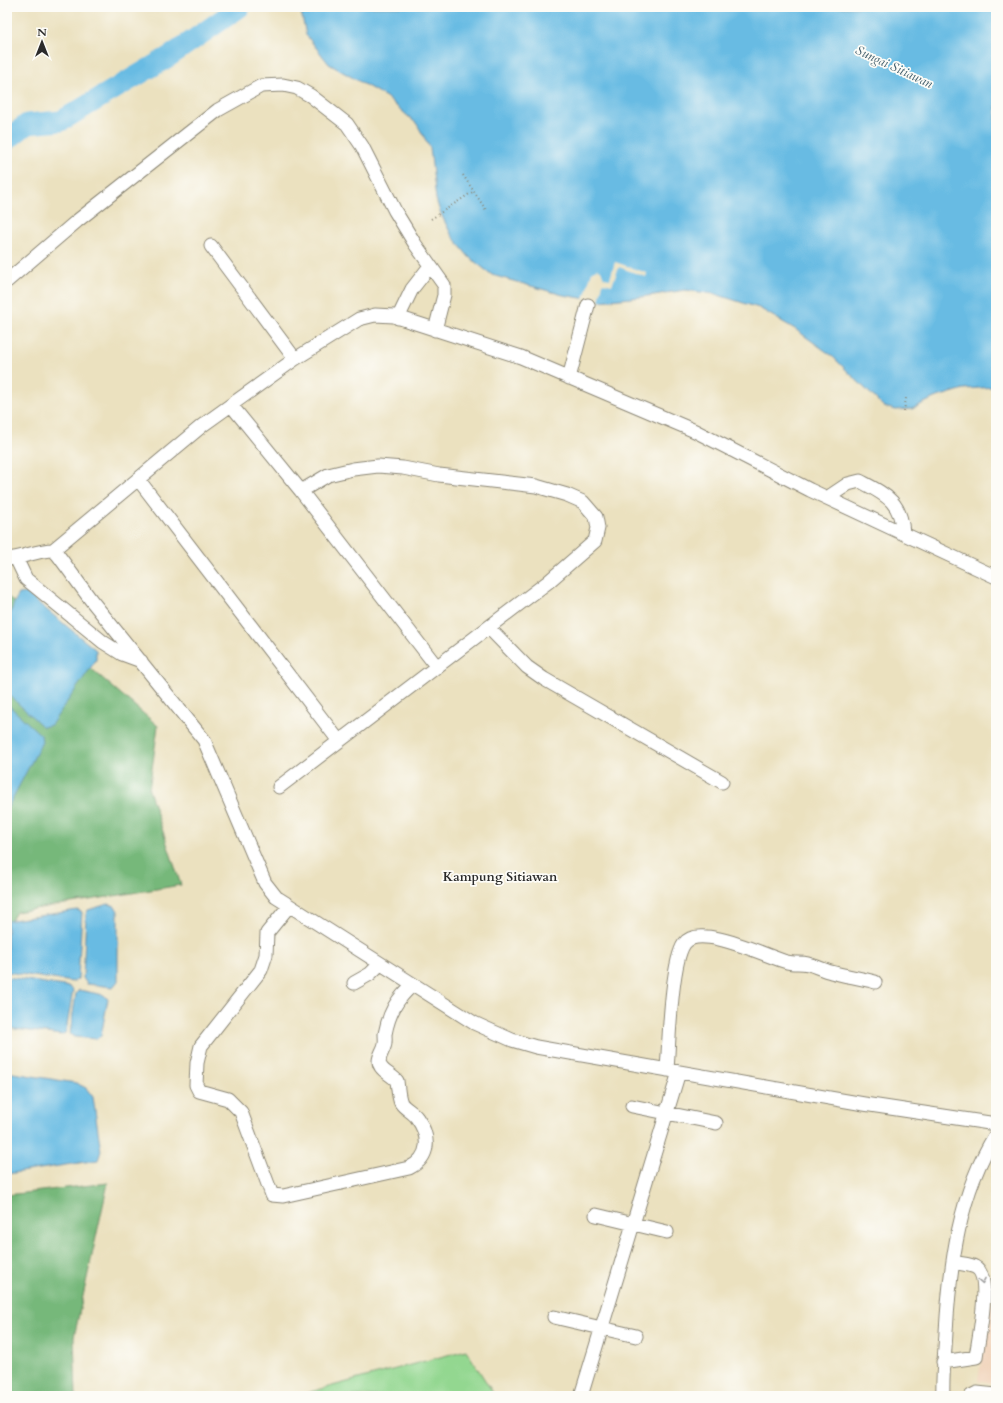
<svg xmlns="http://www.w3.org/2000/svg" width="1003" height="1403" font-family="Cardo,serif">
<rect width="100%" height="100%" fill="#fdfcf7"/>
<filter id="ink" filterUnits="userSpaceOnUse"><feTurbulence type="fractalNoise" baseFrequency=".025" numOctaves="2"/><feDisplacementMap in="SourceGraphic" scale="8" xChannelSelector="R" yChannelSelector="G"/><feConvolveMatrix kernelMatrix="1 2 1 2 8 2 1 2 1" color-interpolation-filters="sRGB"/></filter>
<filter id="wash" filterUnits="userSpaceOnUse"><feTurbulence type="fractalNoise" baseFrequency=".012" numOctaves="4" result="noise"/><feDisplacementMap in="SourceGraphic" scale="16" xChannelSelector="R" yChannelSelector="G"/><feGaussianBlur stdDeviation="0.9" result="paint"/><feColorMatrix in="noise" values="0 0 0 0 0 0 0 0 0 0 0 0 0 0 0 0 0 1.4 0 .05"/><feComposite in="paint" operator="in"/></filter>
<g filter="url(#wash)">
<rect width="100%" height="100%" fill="#ebe1bf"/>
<path fill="#f1d5bd" d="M996,1269v115l-18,-4z"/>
<path fill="#93d790" stroke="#5f815e" d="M466,1350l29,46h-196v-1z"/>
<path fill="#76b87a" stroke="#507252" d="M7,596l151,130 -9,64 32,95 -165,27 -9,15z
M108,1183l-34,154 2,59h-69v-201z"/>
<path fill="#68bbe3" stroke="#4a7387" d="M300,7h696v380l-32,2 -30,9 -22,11 -16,1 -12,-3 -53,-52 -36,-26 -36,-21 -44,-14 -30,-4 -44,7 -42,4 -36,-6 -71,-20 -23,-18 -17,-21 -12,-24 -4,-13 -6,-51 -13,-24 -31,-27 -57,-33 -23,-29z
M26,593l70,57v10l-45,65 -8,2 -36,-34c0,-29 -5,-74 12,-99z
M7,704l34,31 1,7 -35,67z
M108,904l7,2 3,5v70l-5,6 -26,-3 -4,-6 3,-64 2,-4z
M77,910l5,2 -4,67 -5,3 -66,-10v-51z
M7,977l63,10 3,3 -7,42 -4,3 -55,-7z
M79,990l25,5 4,4 -7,37 -5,3 -22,-2 -4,-3 6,-41z
M7,1072l69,11 10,5 7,9 8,54 -3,9 -91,14z"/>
<path fill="#ebe1bf" d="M615,262l32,11 -1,4 -27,-10 -7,18 -9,-2 -4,18 -15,-2 8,-28 5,-2 4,1 3,8 6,1z"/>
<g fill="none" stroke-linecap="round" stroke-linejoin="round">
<path stroke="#68bbe3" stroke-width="21" d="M7,140l20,-16 34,-3 109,-65 70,-49"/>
</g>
</g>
<g filter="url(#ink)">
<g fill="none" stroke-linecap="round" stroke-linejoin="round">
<defs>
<path id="minor" d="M211,246l84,113
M7,281l70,-60 141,-111 43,-24 22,-1 14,3 14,8 36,28 15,22 33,65 20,33 29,41v10l-9,35
M398,318l14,-29 18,-23
M569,378l19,-73
M231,405l70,86 136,176
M138,479l201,262
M827,498l21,-14 12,-3c26,14 41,20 43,52
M53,550l150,-125 92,-66 64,-40 16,-4 19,1 127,41 174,74 115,59 186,87
M16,558l10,21 77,63 19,12 19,7
M7,559c16,-1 30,-9 46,-9l5,5 33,45 113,140 61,143 11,14 198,126 38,17 24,7 328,57 132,20
M489,628l38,39 17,12 178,103
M279,787l269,-205 47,-41 3,-13 -2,-11 -13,-15 -16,-7 -31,-9 -97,-11 -36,-7 -25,-2 -25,3 -25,6 -27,16
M289,906l-22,27 -1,22 -5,15 -60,76 -4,17 -1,22 3,6 29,8 13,13 31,83 11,1 126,-28c22,-11 21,-32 8,-50 -4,-6 -12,-9 -16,-15 -3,-7 -3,-15 -4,-22 -4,-5 -13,-9 -16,-14 -5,-7 1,-14 3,-20 2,-4 1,-9 1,-13 4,-21 12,-36 28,-49
M354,983l16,-9 10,-10
M667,1070c2,-26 4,-107 17,-126 15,-22 83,13 103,18 7,2 14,0 21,2 8,2 15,6 23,8 14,4 30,6 44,10
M632,1106l84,17
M596,1215l71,17
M554,1317l82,19
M943,1362l33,-5c2,-17 17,-82 -1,-90 -6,-3 -15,-3 -22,-5
M581,1396l98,-324
M943,1396c-1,-22 2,-42 3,-64 4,-68 13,-139 50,-198
M971,1396l6,-3 19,2"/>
</defs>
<use href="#minor" stroke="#8b8675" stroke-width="15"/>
<path stroke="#8b8675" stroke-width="2" stroke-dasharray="1 3" stroke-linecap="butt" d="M463,175l23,35
M431,219l43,-28
M904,411l2,-13"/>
<use href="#minor" stroke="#fff" stroke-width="13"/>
</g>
<defs><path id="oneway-chevron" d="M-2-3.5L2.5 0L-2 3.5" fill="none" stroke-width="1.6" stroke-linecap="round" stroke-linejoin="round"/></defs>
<use stroke="#a0a0a0" href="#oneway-chevron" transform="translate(982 1281) rotate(80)"/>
</g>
<g text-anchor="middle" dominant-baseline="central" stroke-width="3.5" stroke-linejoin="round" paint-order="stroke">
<g font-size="13" font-style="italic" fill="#405d6b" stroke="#fdfcf7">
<text transform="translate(894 67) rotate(25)">Sungai Sitiawan</text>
</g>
<g font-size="13" font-weight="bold" fill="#2b2b2b" stroke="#fdfcf7">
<text x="500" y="877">Kampung Sitiawan</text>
</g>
</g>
<rect width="1003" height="1403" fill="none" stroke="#fdfcf7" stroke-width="24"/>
<g transform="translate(42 42)" stroke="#fdfcf7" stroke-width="3" paint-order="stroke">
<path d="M0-3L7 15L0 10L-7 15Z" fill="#2b2b2b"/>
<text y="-6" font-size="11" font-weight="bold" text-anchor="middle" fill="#2b2b2b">N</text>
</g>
</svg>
